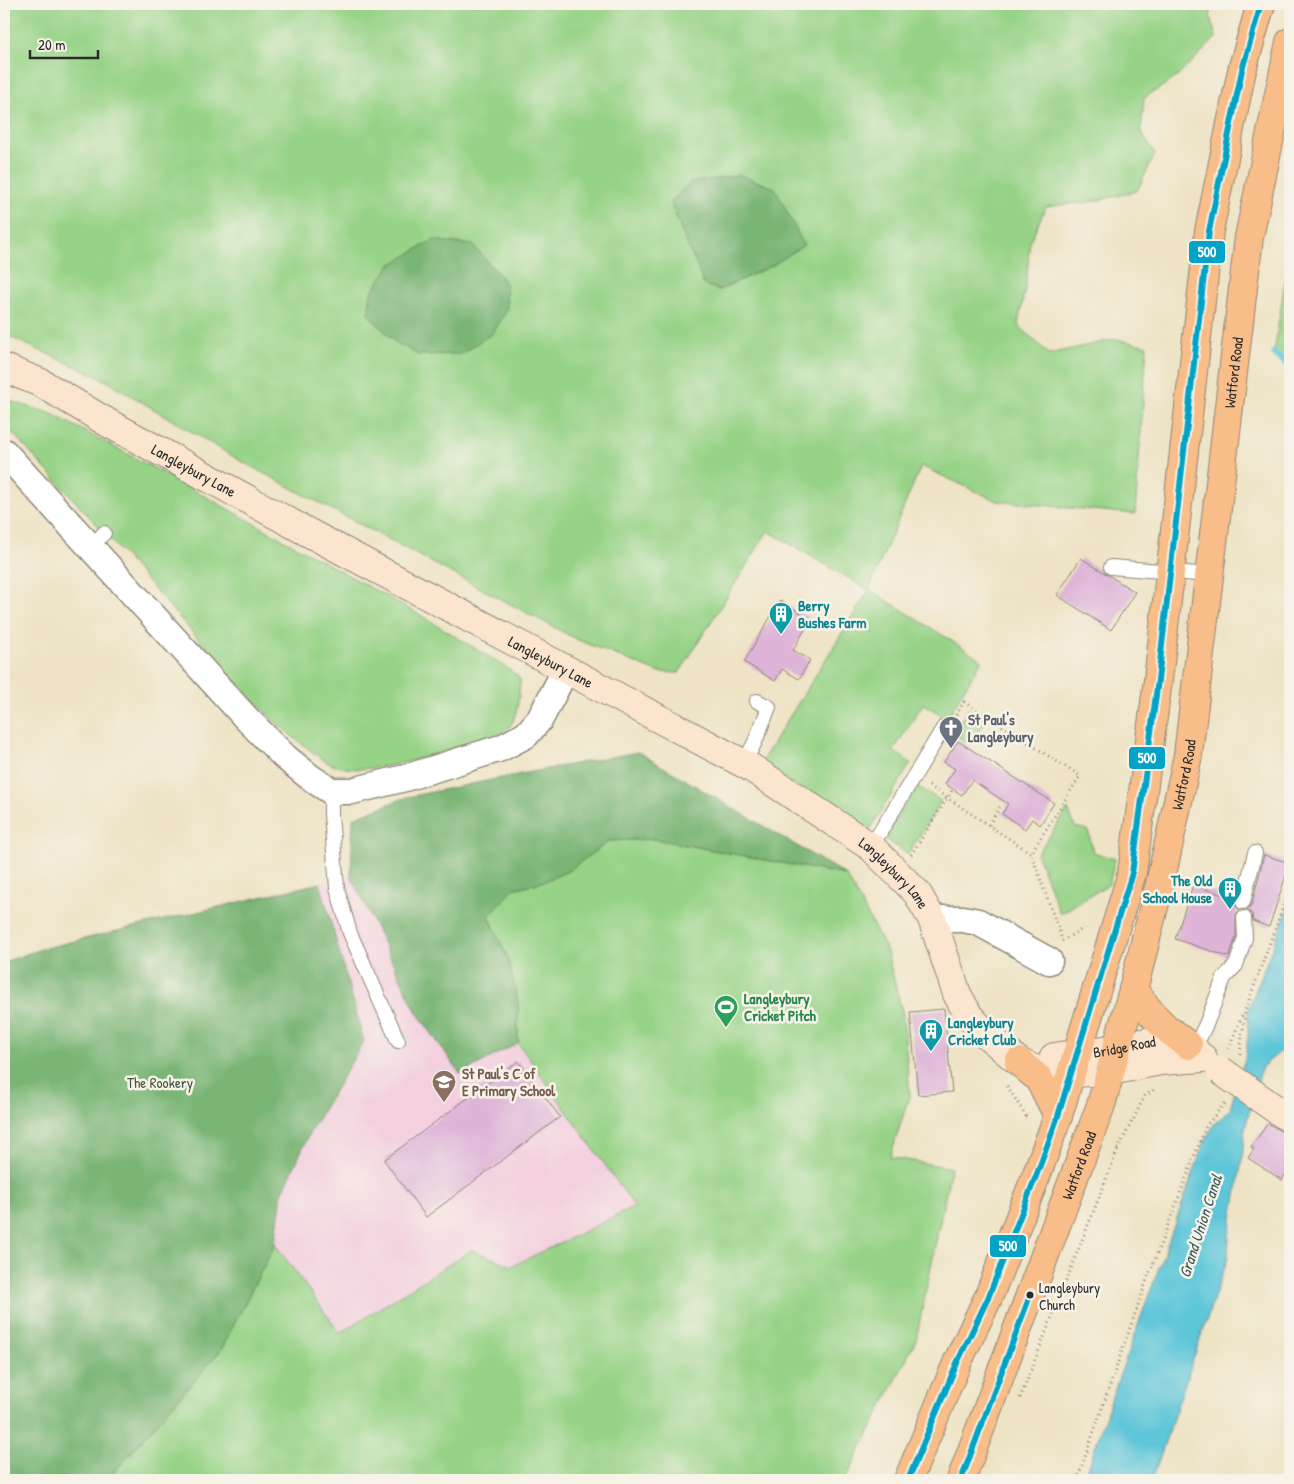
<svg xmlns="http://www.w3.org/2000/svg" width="1294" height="1484" font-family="'Patrick Hand',sans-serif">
<rect width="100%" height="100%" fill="#f7f3e8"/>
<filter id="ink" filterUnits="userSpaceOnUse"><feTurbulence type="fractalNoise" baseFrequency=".02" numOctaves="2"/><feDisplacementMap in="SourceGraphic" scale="10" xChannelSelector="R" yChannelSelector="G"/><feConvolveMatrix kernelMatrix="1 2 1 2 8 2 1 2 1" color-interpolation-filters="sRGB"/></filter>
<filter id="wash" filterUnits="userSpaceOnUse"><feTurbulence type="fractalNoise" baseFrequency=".0096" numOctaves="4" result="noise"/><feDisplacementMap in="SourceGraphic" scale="20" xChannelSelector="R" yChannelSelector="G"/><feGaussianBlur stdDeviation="1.12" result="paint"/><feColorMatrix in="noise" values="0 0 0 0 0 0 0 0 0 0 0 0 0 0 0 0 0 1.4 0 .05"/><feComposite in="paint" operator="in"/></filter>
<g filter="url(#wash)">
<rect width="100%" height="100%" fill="#eee3c5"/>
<path fill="#f3cfdf" d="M351,876l65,135 45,63 57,-31 117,164 -123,59 -40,-16 -132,83 -65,-89 7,-50 28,-62 54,-91 -44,-158z"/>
<path fill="#97d387" stroke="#617f59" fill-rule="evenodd" d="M4,4h1209l-3,12 6,22 -39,39 -33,21 -3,34 14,22 -18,37 -41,10 -50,6 -16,34 -4,43 -8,41 31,29 67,-15 31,7 -12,168 -138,-13 -76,-35 -52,123 113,71 -35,58 -24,-14 -30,47 18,12 -42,68 -109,-67 109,-174 -101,-59 -89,142 -21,-1 -80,-32 -339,-180 -134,-80 -101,-46zM671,202l133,43 -31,20 -54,25 -15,-5c-10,-28 -24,-54 -33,-83z
M1290,248v118l-16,-13z
M4,399l48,15 100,53 270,149 90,55 8,8c0,11 -2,38 -10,47 -9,11 -41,18 -55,22 -34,10 -88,29 -122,17 -10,-4 -20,-13 -28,-19 -35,-25 -61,-55 -89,-87 -25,-28 -50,-57 -75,-85 -45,-51 -91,-100 -137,-150z
M968,709l18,12 -16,24 -17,-12z
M917,786l24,15 -33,53 -24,-16z
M1068,809l7,18 13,3 5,22 22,7 -6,25 -49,30 -23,-60z
M654,839l192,36 40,74 17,66 7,79 -20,63 61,11 -35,172 -71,140h-738l114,-130 54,-106 65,89 132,-83 40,16 123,-59 -117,-164v-41l-10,-43 -19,-43 24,-27 32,-8 23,-10 41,-30z"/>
<path fill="#79b574" stroke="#527050" d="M740,175l35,13 29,57 -31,20 -54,25 -15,-5c-10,-28 -24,-54 -33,-83l18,-19z
M433,240l40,5 33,38 1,27 -14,23 -32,21 -43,1 -24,-14 -26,-27 3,-21 19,-28z
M638,752l208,123 -192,-36 -45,2 -41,30 -23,10 -32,8 -24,27 19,43 10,43v41l-58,31 -44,-63 -65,-135 2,-58 54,-21 124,-25z
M320,883l44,158 -54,91 -28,62 -7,50 -54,106 -114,130h-103v-518l37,-13z"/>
<path fill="#5dc6d9" stroke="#447882" d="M1290,903v130l-8,17 -20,17 -17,61 -3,32 -13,76 -1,21 -76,223h-68l29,-86 93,-256 9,-15 14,-12 16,-52 3,-23v-26z"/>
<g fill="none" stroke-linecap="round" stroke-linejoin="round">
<path stroke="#5dc6d9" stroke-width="7" d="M1274,353l16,13"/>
</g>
<g id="blocks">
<path fill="#deb4d8" d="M1081,558l54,34 -24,38 -54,-35z
M780,601l31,18 -18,31 17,10 -11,19 -17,-10 -7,12 -31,-19z
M958,741l96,62 -14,22 -8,-6 -7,10 -23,-15 6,-10 -36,-24 -10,15 -17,-11 10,-15 -11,-7z
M1264,855l26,8 -21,64 -16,-6 -1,-7 -5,-4 5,-6z
M1193,885l42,14v6l5,5 -4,4v23l-7,20 -54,-18z
M944,1009l8,83 -34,3 -8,-83z
M518,1061l42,56 -134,100 -42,-57z
M1268,1123l22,14v30l-8,13 -34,-22 6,-9 -3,-2z"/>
</g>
</g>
<g filter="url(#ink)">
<use href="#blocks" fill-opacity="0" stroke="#8c8778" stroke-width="1"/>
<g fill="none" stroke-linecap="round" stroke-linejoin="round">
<defs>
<path id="lane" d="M91,547l13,-14
M1111,567l99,8
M744,763l11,-21 14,-35 -12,-6
M331,791v24l6,73 13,45 48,108
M871,847l73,-120
M1243,902l12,-49
M1201,1053l-4,-10 10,-21 17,-44 12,-13 9,-27 -1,-20"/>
<path id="street" d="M4,452l243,267 38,38 26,21 20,13h21l53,-13 96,-30 25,-13 14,-16 26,-50
M932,919h31l15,3 71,39"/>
<g id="secondary">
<path id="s1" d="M4,368l37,15 69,41 201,110 439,233 121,80 46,46 15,26 25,75 12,22 17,18 33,28 15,7 37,4 40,-2 49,-10 43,-3"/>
<path id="s2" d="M1054,1057c21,-3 42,-5 62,-9 25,-4 57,-17 79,2"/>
<path d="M1274,1108l16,11"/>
</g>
<g id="highway">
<path d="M1133,990l19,24 14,14 22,17"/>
<path d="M1019,1062l19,16 7,12 13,26"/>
<path d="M908,1480l49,-117 31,-65 50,-127 20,-55 74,-243 26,-193 51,-449 33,-161 19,-66"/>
<path id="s3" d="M961,1480l140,-375 32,-115 28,-111 27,-124 61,-518 41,-195"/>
</g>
</defs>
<use href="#lane" stroke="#8c8778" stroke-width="16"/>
<use href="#street" stroke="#8c8778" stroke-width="29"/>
<use href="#secondary" stroke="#8c8778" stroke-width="30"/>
<use href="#highway" stroke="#8c8778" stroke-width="30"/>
<path stroke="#8c8778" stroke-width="3" stroke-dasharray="1 4" stroke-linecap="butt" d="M956,715l8,-13 116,74 -49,77
M929,786l102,67 31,86
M989,825l12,-20
M911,855l42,-66
M1062,941l22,-13
M1228,1049l14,-33
M1240,1054l5,-43 45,-123
M1007,1086l19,30 4,1
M1117,1149h1l27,-53 10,-7
M1020,1398l98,-249
M1077,1480l69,-198 60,-156 19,-23"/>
<use href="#lane" stroke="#fff" stroke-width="14"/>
<use href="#street" stroke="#fff" stroke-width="26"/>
<use href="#secondary" stroke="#fce5cf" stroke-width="28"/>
<use href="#highway" stroke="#f8bd88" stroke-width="28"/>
<defs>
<path id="secondary-bridge" d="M1220,1070l54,38"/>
</defs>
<use href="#secondary-bridge" stroke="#8c8778" stroke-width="30" stroke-linecap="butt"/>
<use href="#secondary-bridge" stroke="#fce5cf" stroke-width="28"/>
<defs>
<path id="bus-1" d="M908,1480l49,-117 31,-65 50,-127 20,-55 74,-243 26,-193 51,-449 33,-161 19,-66
M961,1480l70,-187"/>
</defs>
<use href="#bus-1" stroke="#f7f3e8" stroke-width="10"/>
<use href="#bus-1" stroke="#02a3c6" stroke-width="6"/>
</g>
</g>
<defs>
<symbol id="building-pin" viewBox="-11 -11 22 30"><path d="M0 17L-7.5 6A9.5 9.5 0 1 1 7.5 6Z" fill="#0f9aa8" stroke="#f7f3e8"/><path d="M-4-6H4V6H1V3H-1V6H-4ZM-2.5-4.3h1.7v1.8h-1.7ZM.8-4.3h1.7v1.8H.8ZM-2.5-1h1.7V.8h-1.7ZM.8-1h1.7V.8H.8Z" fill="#fff"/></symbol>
<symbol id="church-pin" viewBox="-11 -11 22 30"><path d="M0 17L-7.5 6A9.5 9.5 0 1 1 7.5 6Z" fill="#6b7280" stroke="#f7f3e8"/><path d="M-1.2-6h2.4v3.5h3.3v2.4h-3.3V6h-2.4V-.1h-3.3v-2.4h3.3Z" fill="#fff"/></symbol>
<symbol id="stadium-pin" viewBox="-11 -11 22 30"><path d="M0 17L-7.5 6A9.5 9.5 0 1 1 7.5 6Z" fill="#2e9e5b" stroke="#f7f3e8"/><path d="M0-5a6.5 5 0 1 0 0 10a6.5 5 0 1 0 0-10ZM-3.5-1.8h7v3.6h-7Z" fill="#fff"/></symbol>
<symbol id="school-pin" viewBox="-11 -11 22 30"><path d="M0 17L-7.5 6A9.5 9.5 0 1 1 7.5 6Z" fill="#8d6e63" stroke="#f7f3e8"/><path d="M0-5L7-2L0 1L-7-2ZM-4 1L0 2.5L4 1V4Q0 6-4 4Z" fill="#fff"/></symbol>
</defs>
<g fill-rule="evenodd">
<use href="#building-pin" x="767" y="600" width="28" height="38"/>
<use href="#church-pin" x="937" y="714" width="28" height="38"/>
<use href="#building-pin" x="1216" y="875" width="28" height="38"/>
<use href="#stadium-pin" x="712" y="993" width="28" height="38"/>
<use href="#building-pin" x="917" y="1017" width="28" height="38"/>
<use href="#school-pin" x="430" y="1068" width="28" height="38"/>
</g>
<circle fill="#2b2b2b" stroke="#f7f3e8" stroke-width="2" cx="1030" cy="1295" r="4.5"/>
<g text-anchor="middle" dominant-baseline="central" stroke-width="5" stroke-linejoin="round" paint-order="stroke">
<g font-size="14" fill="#2b2b2b" stroke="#f7f3e8" text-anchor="start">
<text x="1039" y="1287">Langleybury<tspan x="1039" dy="17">Church</tspan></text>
</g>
<g font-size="15" fill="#2b2b2b" stroke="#f7f3e8">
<text stroke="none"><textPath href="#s3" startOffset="1146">Watford Road</textPath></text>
<text stroke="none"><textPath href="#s1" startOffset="216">Langleybury Lane</textPath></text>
<text stroke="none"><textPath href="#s1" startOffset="621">Langleybury Lane</textPath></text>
<text stroke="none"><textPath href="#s3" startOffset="741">Watford Road</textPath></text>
<text stroke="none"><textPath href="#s1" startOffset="1026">Langleybury Lane</textPath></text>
<text stroke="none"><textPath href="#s2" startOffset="71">Bridge Road</textPath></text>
<text stroke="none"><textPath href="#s3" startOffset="336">Watford Road</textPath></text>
</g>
<g font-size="15" font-weight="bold" fill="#0d838f" stroke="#f7f3e8" text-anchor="start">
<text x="798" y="605">Berry<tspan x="798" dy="17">Bushes Farm</tspan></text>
<text x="1212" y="880" text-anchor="end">The Old<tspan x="1212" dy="17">School House</tspan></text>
<text x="948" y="1022">Langleybury<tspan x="948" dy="17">Cricket Club</tspan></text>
</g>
<g font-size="15" font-weight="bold" fill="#5b616d" stroke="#f7f3e8" text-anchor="start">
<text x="968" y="719">St Paul's<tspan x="968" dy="17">Langleybury</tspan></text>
</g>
<g font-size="15" font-weight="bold" fill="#27864d" stroke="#f7f3e8" text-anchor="start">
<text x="744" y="998">Langleybury<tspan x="744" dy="17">Cricket Pitch</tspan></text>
</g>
<g font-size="15" font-weight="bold" fill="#785e54" stroke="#f7f3e8" text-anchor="start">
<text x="462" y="1073">St Paul's C of<tspan x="462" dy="17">E Primary School</tspan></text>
</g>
<g font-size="15" fill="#465542" stroke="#f7f3e8">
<text x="160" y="1082">The Rookery</text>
</g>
<g font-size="16" font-style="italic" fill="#3a5a5f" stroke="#f7f3e8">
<text transform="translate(1200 1226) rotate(-72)">Grand Union Canal</text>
</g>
</g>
<g stroke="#f7f3e8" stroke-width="2">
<rect x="1188" y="240" width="38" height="24" rx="5" fill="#02a3c6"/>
<rect x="1128" y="746" width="38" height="24" rx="5" fill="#02a3c6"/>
<rect x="989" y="1234" width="38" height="24" rx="5" fill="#02a3c6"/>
</g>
<g font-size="14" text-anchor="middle" font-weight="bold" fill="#fff">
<text x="1207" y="257">500</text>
<text x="1147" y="763">500</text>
<text x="1008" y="1251">500</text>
</g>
<rect width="1294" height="1484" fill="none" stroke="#f7f3e8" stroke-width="20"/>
<path d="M30 50v8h68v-8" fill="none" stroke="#2b2b2b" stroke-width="2.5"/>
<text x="38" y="50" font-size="15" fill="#2b2b2b" stroke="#f7f3e8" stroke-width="4" paint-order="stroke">20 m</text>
</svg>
